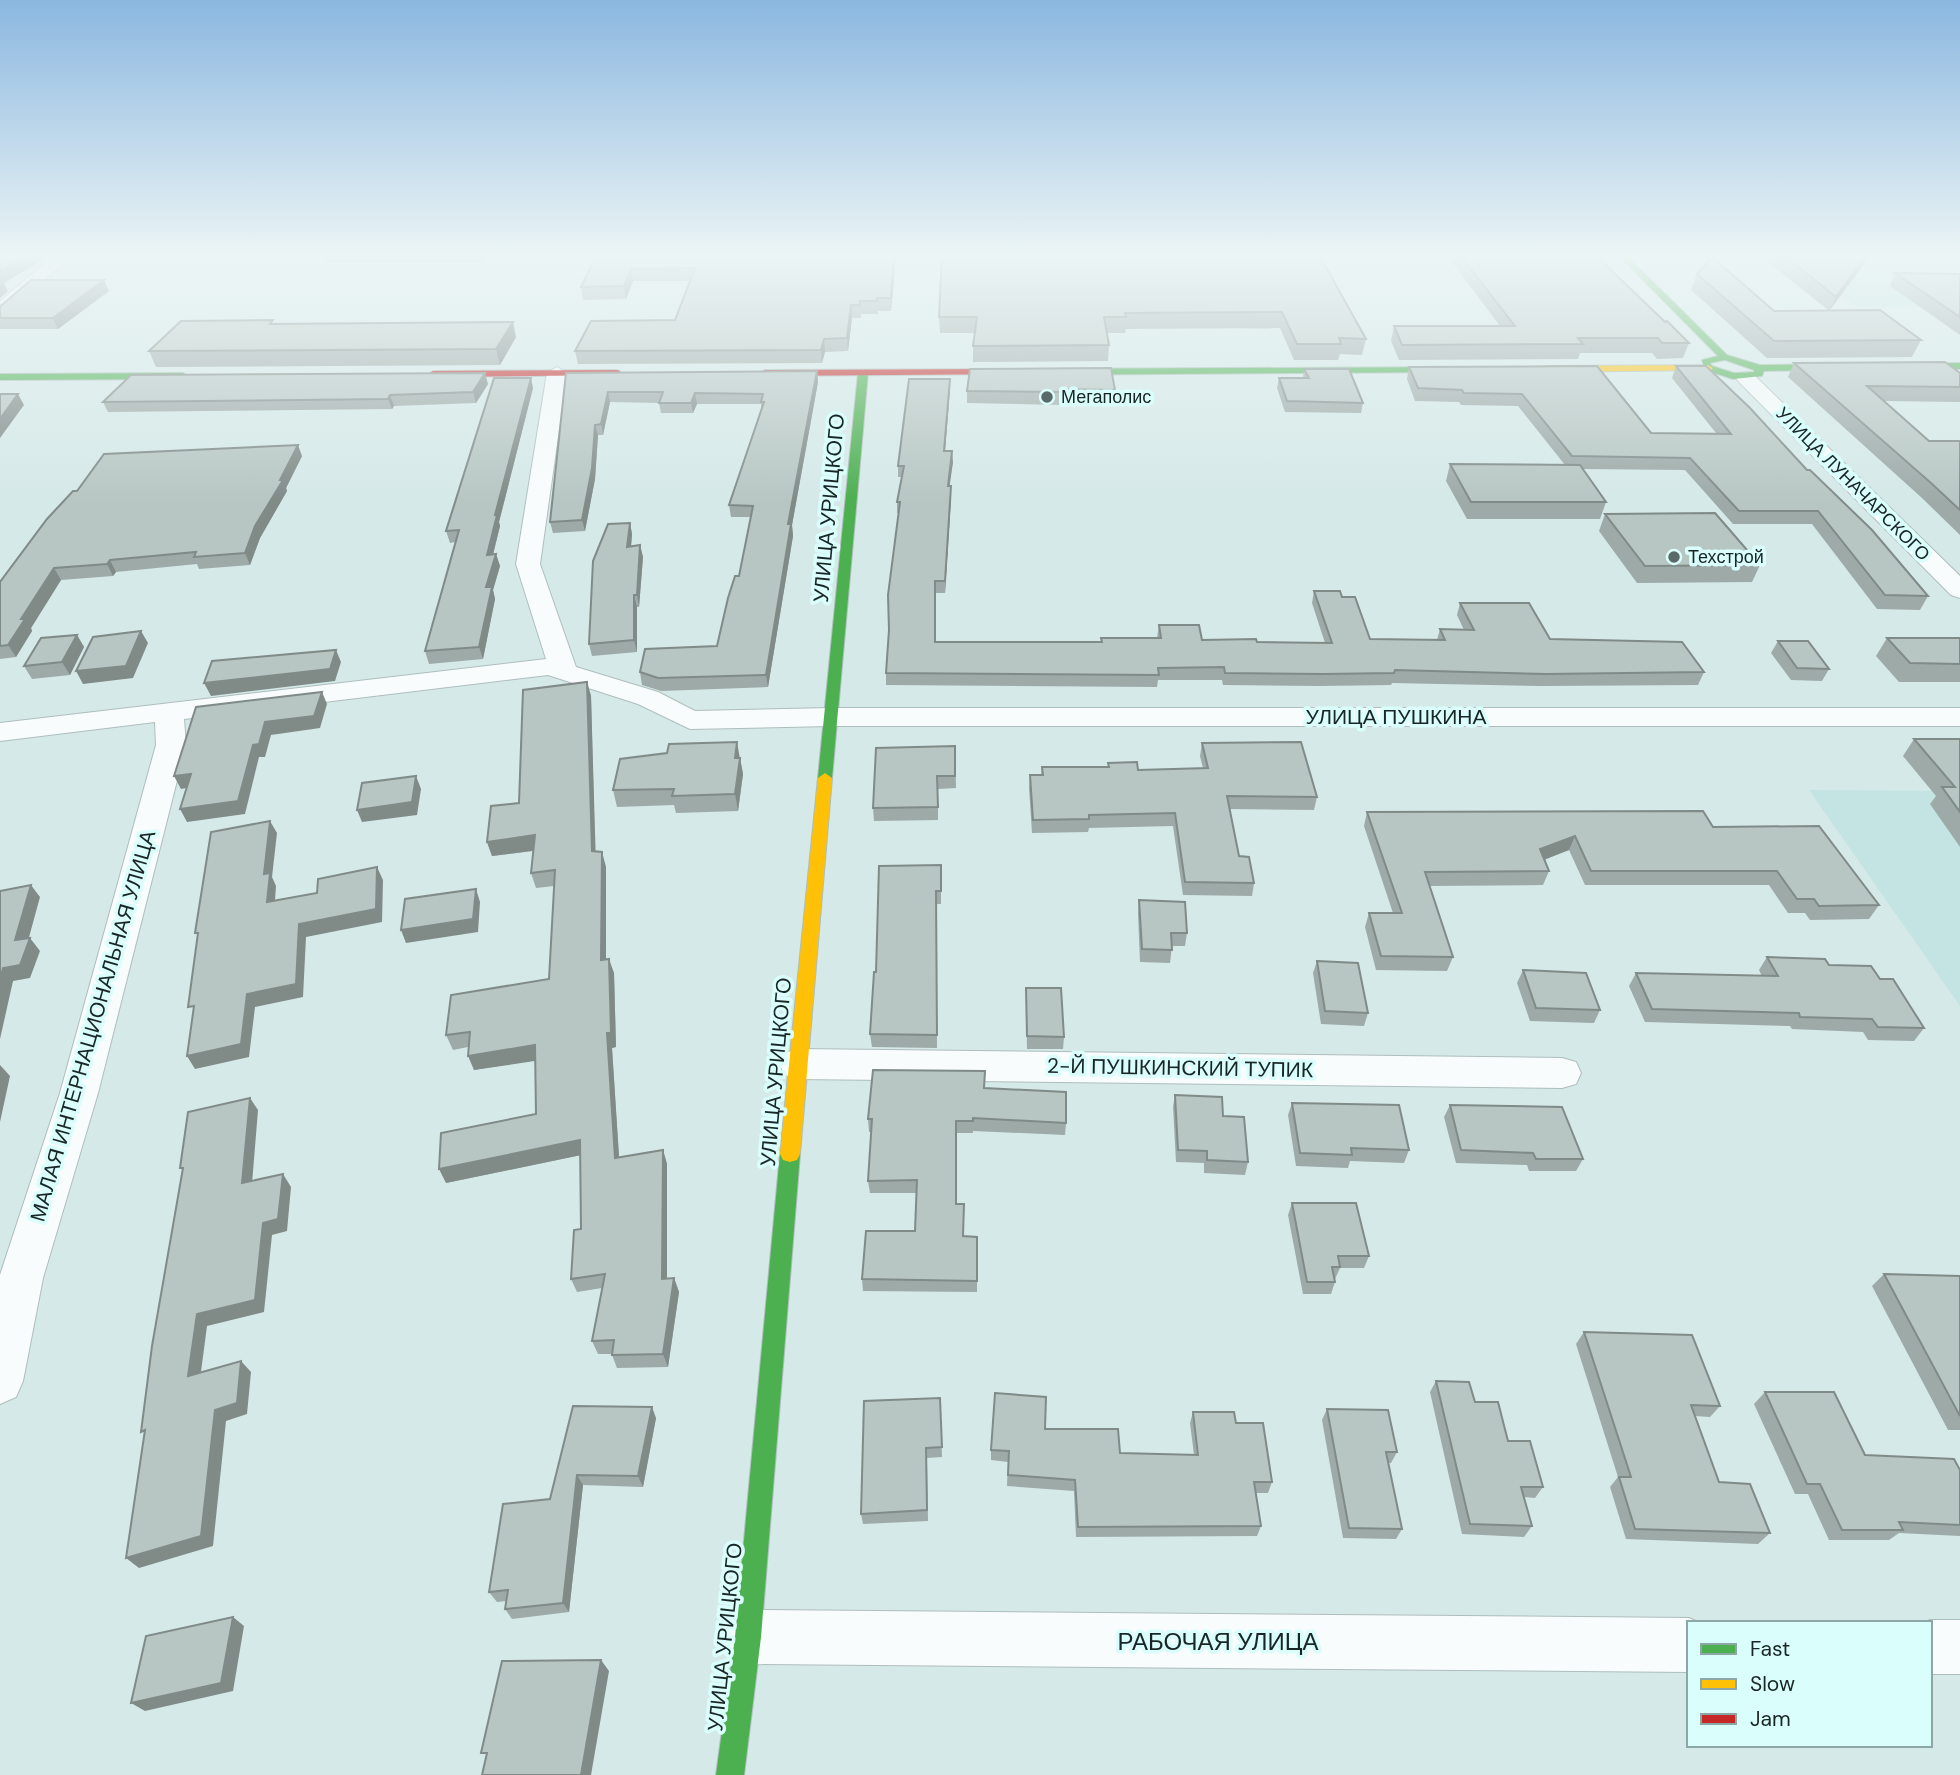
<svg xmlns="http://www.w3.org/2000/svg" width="1960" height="1775" font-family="'DM Sans',sans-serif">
<rect width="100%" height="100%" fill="#d5e9e8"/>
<path fill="#c3e4e3" d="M1754,254h206v53h-103l-20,-15h-33z
M1809,790l151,1v215z"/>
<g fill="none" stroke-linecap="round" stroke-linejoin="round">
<defs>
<path id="street" d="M56,254h18l-68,60 -6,1v-14z
M557,367l10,6 -27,191 36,103 82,25 37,19 136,-3h1129v18h-1129l-141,3 -52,-25 -90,-29 -364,44 2,26 -88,348 -55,185 -20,103 -7,16 -16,7v-129l60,-182 96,-348 -1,-23 -155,19v-18l546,-64 -30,-95 31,-191z
M1746,372l7,2 207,202v22l-9,-3 -212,-213 -3,-4z
M798,1049l764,9 14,4 5,11 -5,11 -14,4 -764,-9 -13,-4 -6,-11 6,-11z
M748,1610l941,8 11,5h-11v49l-941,-8 -19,-8 -8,-19 8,-19z
M1930,1620h30v54h-30v-51h-6z"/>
<path id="fast" d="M1617,254h8l102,101 33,10 200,-2v6l-196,2 -2,5 -29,3 -28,-9 -3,-10 16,-4zM1725,360l29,10v2l-20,1 -22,-7 -2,-3z
M1461,367l3,1v4l-436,3 -5,-3 5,-3z
M863,370l5,3 -36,405 -7,5 -7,-5 40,-405z
M0,374l183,-1 5,3 -5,3 -183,1z
M790,1146l7,2 3,6 -39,483 -17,138h-28l19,-138 45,-483 3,-6z"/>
<path id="slow" d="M1708,365l5,3 -2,2 -165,2 -5,-3 5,-3z
M825,773l7,5 -32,376 -3,6 -7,2 -7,-2 -3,-6 38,-376z"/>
<path id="jam" d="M1028,369l5,3 -2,2 -266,2 -5,-3 5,-3z
M617,370l3,1v4l-187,2 -5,-3 5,-3z"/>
</defs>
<use href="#street" stroke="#aebebd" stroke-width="2"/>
<use href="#fast" stroke="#aebebd" stroke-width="2"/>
<use href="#slow" stroke="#aebebd" stroke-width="2"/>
<use href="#jam" stroke="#aebebd" stroke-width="2"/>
<use href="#street" fill="#f9fcfc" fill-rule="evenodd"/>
<use href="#fast" fill="#4caf50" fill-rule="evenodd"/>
<use href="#slow" fill="#ffc107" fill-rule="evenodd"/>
<use href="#jam" fill="#c62828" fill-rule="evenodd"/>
</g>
<path fill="#9daaa8" d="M323,254h165l-6,8h-156z
M544,254h352l-5,57h-13v3h-17v4h-9l-4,33 -23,1 -3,11 -244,1 -3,-13 100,-31 15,-39h-57l-7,18 -43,1 -2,-13 16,-33 -52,2z
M1446,254h150l16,17 77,72 -6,15 -26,1 -5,-6h-72l-2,6 -179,1 -8,-19 3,-15h106z
M1759,254h109l-4,10 -34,46 91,30 -9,17 -145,1 -76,-68 6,-16 77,37 54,-1z
M1189,256l67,2 110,81 -4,16 -22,-1 -2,6h-44l-14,-32 -154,1 -1,4h-18l2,12 -1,16 -135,1v-16l2,-13h-35l-1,-16z
M1895,273l65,1v61l-70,-49z
M109,291l-51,38h-58v-23z
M274,324l242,13 -16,28 -344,2 -7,-16z
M1794,363l166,10v29l-76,-1 45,40h31v94l-38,-37 -134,-121z
M1597,366l54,67h65l-44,-55 4,-12 131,104 121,126 -8,14 -43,-1 -65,-85h-79l-48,-54 -102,-1 23,33 -6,17h-133l-21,-38 4,-17 115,1 -47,-59 -57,-1 -2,-3 -44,-1 -8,-22 2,-12z
M970,369l145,21 -1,13 -53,-1v3l-94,-2v-12z
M1304,369l59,34 -2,10 -76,-1 -8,-24 2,-10h24z
M817,371l1,11 -26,143 1,11 -25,151 -107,4 -19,-6 -2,-13 77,-26 22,-70 12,-59h-20l-2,-12 32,-96v-5h-64l-4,9h-32l-2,-10 -49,-1 -7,33h-5l-3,44 -10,52 -32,2 -3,-11 16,-149z
M488,384l-12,19 -82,3 -2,3 -284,3 -5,-10z
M533,388l-34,134 1,4 -7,28h3l4,12 -7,24 2,9 -12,60 -54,5 -4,-13 30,-109 -5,1 -4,-12z
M950,389l-5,62 8,11 -4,24 2,11 -6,96h-9v49h165v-4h56l2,-13 43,15 123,3 -13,-40 2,-12 28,6 28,42 67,1 3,-11 24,1 -7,-15 3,-12 90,36 154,33 -6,13 -156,1 -150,-3 -1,2 -71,1 -97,-1 -1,-5h-64l-1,7 -271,-2v-12l13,-160h-2v-11l5,-25h-4v-11z
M302,456l-16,32 1,3 -27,47 -10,27 -51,4 -2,-5 -81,8 -3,4 -52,4 -30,48 1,3 -16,26 -16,2v-77z
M1605,514l155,51 -8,17 -115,1 -38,-52z
M630,523l2,11 -1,12 9,-1 3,12 -4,50h-2v45l-45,4 -3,-12z
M77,635l7,12 -14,28 -38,4 -8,-13z
M1887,638h73v44h-61l-23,-26z
M1778,641l51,28 -7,12 -31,-1 -20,-27z
M587,682l4,14 4,156 11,15v93l8,13 2,74 -4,1 7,109 44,-7 4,14v114h7l5,14 -11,75 -51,1 -5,-13v-1h-14l-6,-13 10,-53 -25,4 -6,-13 10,-50v-74l-135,28 90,-69 -1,-54 -61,10 -6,-23 -15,3 -7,-15 103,-56 5,-93 -18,2 -5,-15 2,-22 -41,5 -5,-14 32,-39z
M1914,739h46v108l-30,-43 6,-8 -33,-40z
M1202,743l115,54 -3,13 -85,-1 10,47 15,27 -2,13 -69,-1 -10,-69 -84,2 -1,4 -56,1 -3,-45 1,-13h11l1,-8h66v-4l30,7 65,-2 -3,-12z
M955,746l1,42 -18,1v31l-64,1 -1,-13z
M740,758l3,16 -5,37 -62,2 -2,-8 -57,2 -4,-17z
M1367,812l346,15 166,78 -10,14 -59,1 -5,-7h-17l-19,-28h-184l-16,-35 -25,10 5,11 -6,14 -114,1 24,71 -6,14 -71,-1 -11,-43 4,-14h24l-29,-87z
M941,865v39h-5l1,144 -65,-1 -2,-13 6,-62z
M1139,900l48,33 -2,13h-13l-2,17 -30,-1 -2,-49z
M1767,957l62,8 51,14 44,49 -10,13 -46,-1 -5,-8 -71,-3 -2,-3 -145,-4 -16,-36 7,-13 126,3 -3,-6z
M1317,961l51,52 -4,13 -43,-2 -8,-51z
M1523,970l77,40 -6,13 -64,-2 -13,-38z
M1026,988l38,49 -1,12h-36z
M985,1088l81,35 -1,12 -92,-4v2h-17v71l8,32 13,1v55l-114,-1 -1,-12 53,-48 2,-38h-47l-2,-12 3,-49h-2l-1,-13z
M1175,1095l48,21 25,46 -3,13 -41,-2v-10l-28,-1 -3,-55z
M1292,1103l117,47 -5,13 -54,-2 -2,7 -52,-2 -8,-51z
M1450,1105l133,54 -7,12h-47l-2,-6 -71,-2 -12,-46z
M1292,1203l77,53 -5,12h-24l-5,11v3l-4,12h-28l-15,-79z
M1884,1274l76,2v154h-12l-76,-144z
M1584,1332l136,74 -10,11 -15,-1 24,66 51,51 -12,11 -132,-5 -16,-52 8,-10 -42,-133z
M1436,1381l39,21 33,39 35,46 -8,11 -11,-1 8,29 -8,11 -62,-3 -32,-142z
M1765,1392l100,63 95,15v66l-61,-3 -10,7h-60l-21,-46h-13l-41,-90z
M940,1398l2,59 -15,1 1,63 -65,3 -2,-10z
M573,1406l83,12 -13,69 -60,-2 -14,127 -57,7 -7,-10 1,-8 -9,1 -8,-10 61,-93z
M1327,1409l70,43 -6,11h-3l14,66 -6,10 -53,-1 -21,-118z
M1193,1412l43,11 36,59 -4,11h-12l5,33 -4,10 -181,1 -2,-46 -67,-5 1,-24 -17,-2v-10l54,-21 75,24 74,2 -4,-32z"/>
<path fill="#808b88" d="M30,254h22l-48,29 4,8 -8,7v-27z
M480,254h8l-6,8z
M894,254h2l-5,57v-13z
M1867,254h1l-4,10 -35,47 7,-14z
M631,269l2,12 -7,18 -2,-13z
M104,280l5,11 -51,38 -5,-11z
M851,305l1,13 -4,33 -1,-13z
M513,322l3,15 -16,28 -4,-16z
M824,339l1,13 -3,11 -1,-13z
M817,371l1,11 -26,143 1,11 -25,151 -2,-12 22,-151z
M485,373l3,11 -12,19 -3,-11z
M531,378l2,10 -34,134 1,4 -10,41 -3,-12 8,-40z
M950,379v10l-6,73v-11z
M608,392l2,10 -7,33 -2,-11z
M695,393l2,11 -4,9 -2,-10z
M18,394l6,11 -24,33v-19z
M390,395l4,11 -2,3 -4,-10z
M595,425l3,10 -3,44 -10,52 -3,-11z
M298,445l4,11 -16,32 1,3 -27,47 -10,27 -5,-12 10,-27z
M952,451l1,11 -5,35v-11z
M951,486v11l-6,96v-12z
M630,523l2,11 -2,25 -3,-12z
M640,545l3,12 -4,50 -2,-12z
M496,554l4,12 -7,24 2,9 -12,60 -4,-12 7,-60z
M110,560l6,12 -3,4 -6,-12z
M54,568l7,12 -30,48 1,3 -16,26 -8,-12 13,-26z
M634,595l3,12v45l-3,-12z
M141,631l7,12 -15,35 -50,6 -7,-13z
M77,635l7,12 -14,28 -8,-13z
M336,650l5,12 -6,19 -124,15 -7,-13z
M587,682l4,14 5,170 -4,-15z
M322,692l5,12 -7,24 -49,7 -6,22h-6l-14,57 -58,8 -7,-13 85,-87z
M737,742l3,17 -5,-1z
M740,758l3,16 -5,37 -3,-17z
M191,774l7,12 -17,3 -7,-13z
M416,776l5,13 -4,26 -55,7 -5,-12z
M270,821l7,12 -5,44 4,9 -2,29 -7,-13 -3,-28z
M535,835l4,15 -47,6 -5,-14z
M1575,836l-6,14 -34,13 5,-14z
M602,852l4,15v108l-5,-15z
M377,867l6,13 -1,42 -76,15 -3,60 -48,10 -6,50 -54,12 -8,-13 60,-62 52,-70z
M31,885l9,12 -15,55 5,-14 10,13 -10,27 -17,3 -13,58v-59l3,-12 12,-28z
M476,889l4,13 -2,30 -72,11 -5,-13z
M609,959l5,14 2,74 -4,1 8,124 -5,-14 -8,-125z
M535,1045l6,15 -67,10 -6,-14z
M0,1065l10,11 -10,46z
M250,1098l8,12 -7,86 -9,-13z
M580,1140l6,14 -140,29 -7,-14z
M663,1150l4,14v128l-5,-13z
M283,1174l8,13 -4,44 -15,4 -8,77 -57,14 -8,61 -11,-11 9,-62z
M674,1278l5,14 -11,75 -5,-13z
M241,1361l10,11 -4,42 -21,7 -13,125 -74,22 -13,-10 89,-148z
M652,1407l4,11 -13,69 -5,-11z
M577,1475l6,10 -14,127 -6,-9z
M233,1617l11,9 -11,65 -88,20 -14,-8z
M601,1660l8,11 -18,104h-10z"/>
<path fill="#b7c6c3" stroke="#808b88" stroke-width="2" d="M0,254h30l-30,17z
M597,254h297l-3,44h-14v3h-17v4h-9l-4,33 -23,1 -3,11 -246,1 16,-30 84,-1 20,-52 -64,1 -7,17 -43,1z
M942,254h246l1,2 66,-1 1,3 66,2 44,79 -27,-1 2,6h-44l-15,-32 -157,1 1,4h-22l5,28 -136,1 4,-29h-38z
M1459,254h137l16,17 53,51 2,-1 22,22h-27l-4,-5h-80l5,6 -181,1 -8,-19h121z
M1782,254h85l-31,43z
M1712,257l62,54 106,-1 41,30 -147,1 -77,-67z
M1895,273l65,1v43z
M31,280h73l-51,38h-53v-12l2,-1z
M273,320l-3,4 243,-2 -17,27 -347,2 32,-30z
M1945,362l15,11v14l-93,-1 62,55h31v69l-29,-27 -137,-120z
M1597,366l54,67 80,1 -55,-68h30l44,42 57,62h3l62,60 56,66 -43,-1 -67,-84h-79l-49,-53 -118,-2 -50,-62 -58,-1 -2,-3 -44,-2 -9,-21z
M1111,368l4,22 -53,-1v3l-95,-1 3,-22z
M1304,369h45l14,34 -76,-2 -8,-23h30z
M817,371l-29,153h3l-25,151 -108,3 -18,-6 5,-23 72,-3 11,-48 7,-22h4l14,-70 -24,-1 35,-103h-3l2,-8 -68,-1 -4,10h-32l4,-11h-55l-7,32 -6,1 -3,43 -10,52 -32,2 16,-149z
M485,373l-12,19 -83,3 -2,4 -285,3 28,-27z
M494,378h37l-36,137h2l-10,40 9,-1 -10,33h6l-13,60 -54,4 34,-121 -13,1z
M909,379h41l-6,72h8l-4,35h3l-6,95h-10v61h167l-1,-4h60l-2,-13h40l3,15 54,-1 1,3 75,1 -18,-52h26l2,6h13l15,42 75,1 -5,-11 34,1 -14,-27h69l21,36 132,3 22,30 -158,2 -151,-4 -1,3 -71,1 -98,-1 -1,-6 -66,1 1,7 -273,-2 3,-43 -1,-35 12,-93h-3l7,-36h-6z
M0,394h18l-18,25z
M298,445l-18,35h3l-28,46 -10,27 -51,4 2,-5 -86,8 -3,4 -53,4 -33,51h4l-17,26 -8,1v-64l47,-63 26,-28h4l27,-37z
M1450,464l130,1 26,37h-135z
M1715,513l45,52 -115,1 -40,-52z
M630,523l-3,24 13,-2 -3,50h-3v45l-45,4 4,-83 15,-37z
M141,631l-15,35 -50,5 17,-34z
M77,635l-15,27 -38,4 17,-28z
M1887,638h73v26l-50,-1z
M1778,641h30l21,28 -32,-1z
M336,650l-6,19 -126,14 8,-22z
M587,682l5,169 10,1 -1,108 8,-1 2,74h-4l8,125 48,-8 -1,129 12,-1 -11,76 -51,1 2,-15 -22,1 13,-67 -34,5 3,-49 7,-1 -1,-89 -141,29 2,-36 95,-19 -1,-69 -67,11 2,-24 -24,3 5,-40 98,-16 6,-109 -24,3 4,-38 -48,7 4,-36 28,-3 4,-113z
M322,692l-8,24 -49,6 -6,22 -6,1 -15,56 -58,8 11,-35 -17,2 22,-69z
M1914,739h46v73l-18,-25h13z
M737,742l-2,16h5l-5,36 -63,2 2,-7 -61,1 7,-31 47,-6 2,-9z
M1301,742l16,55 -90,-1 12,60 10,1 5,26 -69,-1 -10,-69 -86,2v4l-56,1 -3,-45h13l-1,-8h67l-1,-4 29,-1 1,8 70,-2 -6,-25z
M955,746v30h-18l1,31 -65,1 3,-60z
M416,776l-4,26 -55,8 5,-27z
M1703,811l10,16 106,-1 60,79 -60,1 -5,-7h-17l-20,-28h-186l-16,-35 -35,13 9,22 -124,1 28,85 -72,-1 -12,-43h33l-35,-101z
M270,821l-6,53 6,-1 -3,29 50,-9 1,-14 59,-12 -1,42 -77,15 -3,60 -49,10 -6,50 -54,12 7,-50 -6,1 10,-74h-3l16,-101z
M941,865v26h-5l1,144 -67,-1 4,-62h2l3,-106z
M31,885l-16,55 15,-2 -10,27 -17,3 -3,12v-89z
M476,889l-3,30 -72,11 4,-31z
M1139,900l46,2 2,31h-16l1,17 -30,-1z
M1767,957l58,2 4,6 42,1 9,13h13l31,49 -46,-1 -6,-8 -72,-2 -1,-4 -147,-4 -16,-36 142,3z
M1317,961l41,2 10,50 -43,-2z
M1523,970l63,3 14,37 -64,-2z
M1026,988h35l3,49 -37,-1z
M873,1070l112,1 -1,17 82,4v31l-93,-5v3h-17v83h8l-1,32 14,1v44l-115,-2 4,-48h49l2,-51 -49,1 4,-62h-4z
M1175,1095l47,2 1,19 21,1 4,45 -41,-2v-9l-29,-1z
M250,1098l-8,85 41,-9 -5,45 -15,4 -8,77 -58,14 -9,62 53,-15 -4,42 -22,7 -14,126 -75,22 19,-128 -4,2 11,-86 31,-178h-3l8,-56z
M1292,1103l107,2 10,45 -58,-2 1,7 -52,-2z
M1450,1105l112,2 21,52h-47l-3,-6 -72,-3z
M1292,1203h64l13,53h-31l2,11h-8l3,15h-28z
M1884,1274l76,2v140z
M1584,1332l108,3 28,71 -29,-1 28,77 31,2 20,49 -135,-4 -16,-52h12z
M1436,1381l33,1 6,20h23l10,39h22l13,46h-22l11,39 -62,-2z
M1765,1392h69l31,63 89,4 6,11v55l-61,-3 4,8h-61l-22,-46h-13z
M995,1393l51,4 -1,32h73l2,24 78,2 -5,-43h41l2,11h27l9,59h-18l7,44 -183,1 -3,-47 -67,-5 1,-24 -18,-1z
M940,1398l2,49 -16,1 1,62 -66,4 3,-113z
M573,1406l79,1 -14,69 -61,-1 -14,128 -58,6 3,-19 -19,2 14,-88 47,-5z
M1327,1409l61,1 9,42h-11l16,77 -53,-1z
M233,1617l-12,66 -90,20 15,-67z
M601,1660l-20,115h-99l5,-22h-6l21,-92z"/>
<linearGradient id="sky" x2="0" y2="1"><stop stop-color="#8bb7e0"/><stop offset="0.51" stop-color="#ecf5f5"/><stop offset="1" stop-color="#ecf5f5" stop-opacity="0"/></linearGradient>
<rect width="1960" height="502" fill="url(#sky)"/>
<g fill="#5a6a69" stroke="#dafefc" stroke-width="2.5">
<circle cx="1047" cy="397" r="7"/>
<circle cx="1674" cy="557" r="7"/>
</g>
<g text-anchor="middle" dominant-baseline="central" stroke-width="7" stroke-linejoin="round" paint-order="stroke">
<g font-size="18" fill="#182625" stroke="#dafefc" text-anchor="start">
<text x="1061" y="397">Мегаполис</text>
<text x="1688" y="557">Техстрой</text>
</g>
<g font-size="18" fill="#182625" stroke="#dafefc">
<text transform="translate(1853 484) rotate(45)">УЛИЦА ЛУНАЧАРСКОГО</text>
</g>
<g font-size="21" fill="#182625" stroke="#dafefc">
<text transform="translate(829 508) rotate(-85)">УЛИЦА УРИЦКОГО</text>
<text x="1396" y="717">УЛИЦА ПУШКИНА</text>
<text transform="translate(93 1026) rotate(-74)">МАЛАЯ ИНТЕРНАЦИОНАЛЬНАЯ УЛИЦА</text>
<text transform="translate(1180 1068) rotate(1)">2-Й ПУШКИНСКИЙ ТУПИК</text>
<text transform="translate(776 1072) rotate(-85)">УЛИЦА УРИЦКОГО</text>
<text transform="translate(725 1637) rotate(-84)">УЛИЦА УРИЦКОГО</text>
</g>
<g font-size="24" fill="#182625" stroke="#dafefc">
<text x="1218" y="1641">РАБОЧАЯ УЛИЦА</text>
</g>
</g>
<rect x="1687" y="1621" width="245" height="126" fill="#dafefc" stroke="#8ca8a6" stroke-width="2"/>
<rect x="1701" y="1644" width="35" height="10" fill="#4caf50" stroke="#8ca8a6" stroke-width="2"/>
<text x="1750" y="1656" font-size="21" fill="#182625">Fast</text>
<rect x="1701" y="1679" width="35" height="10" fill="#ffc107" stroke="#8ca8a6" stroke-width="2"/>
<text x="1750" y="1691" font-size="21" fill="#182625">Slow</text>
<rect x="1701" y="1714" width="35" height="10" fill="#c62828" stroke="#8ca8a6" stroke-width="2"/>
<text x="1750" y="1726" font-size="21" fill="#182625">Jam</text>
</svg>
